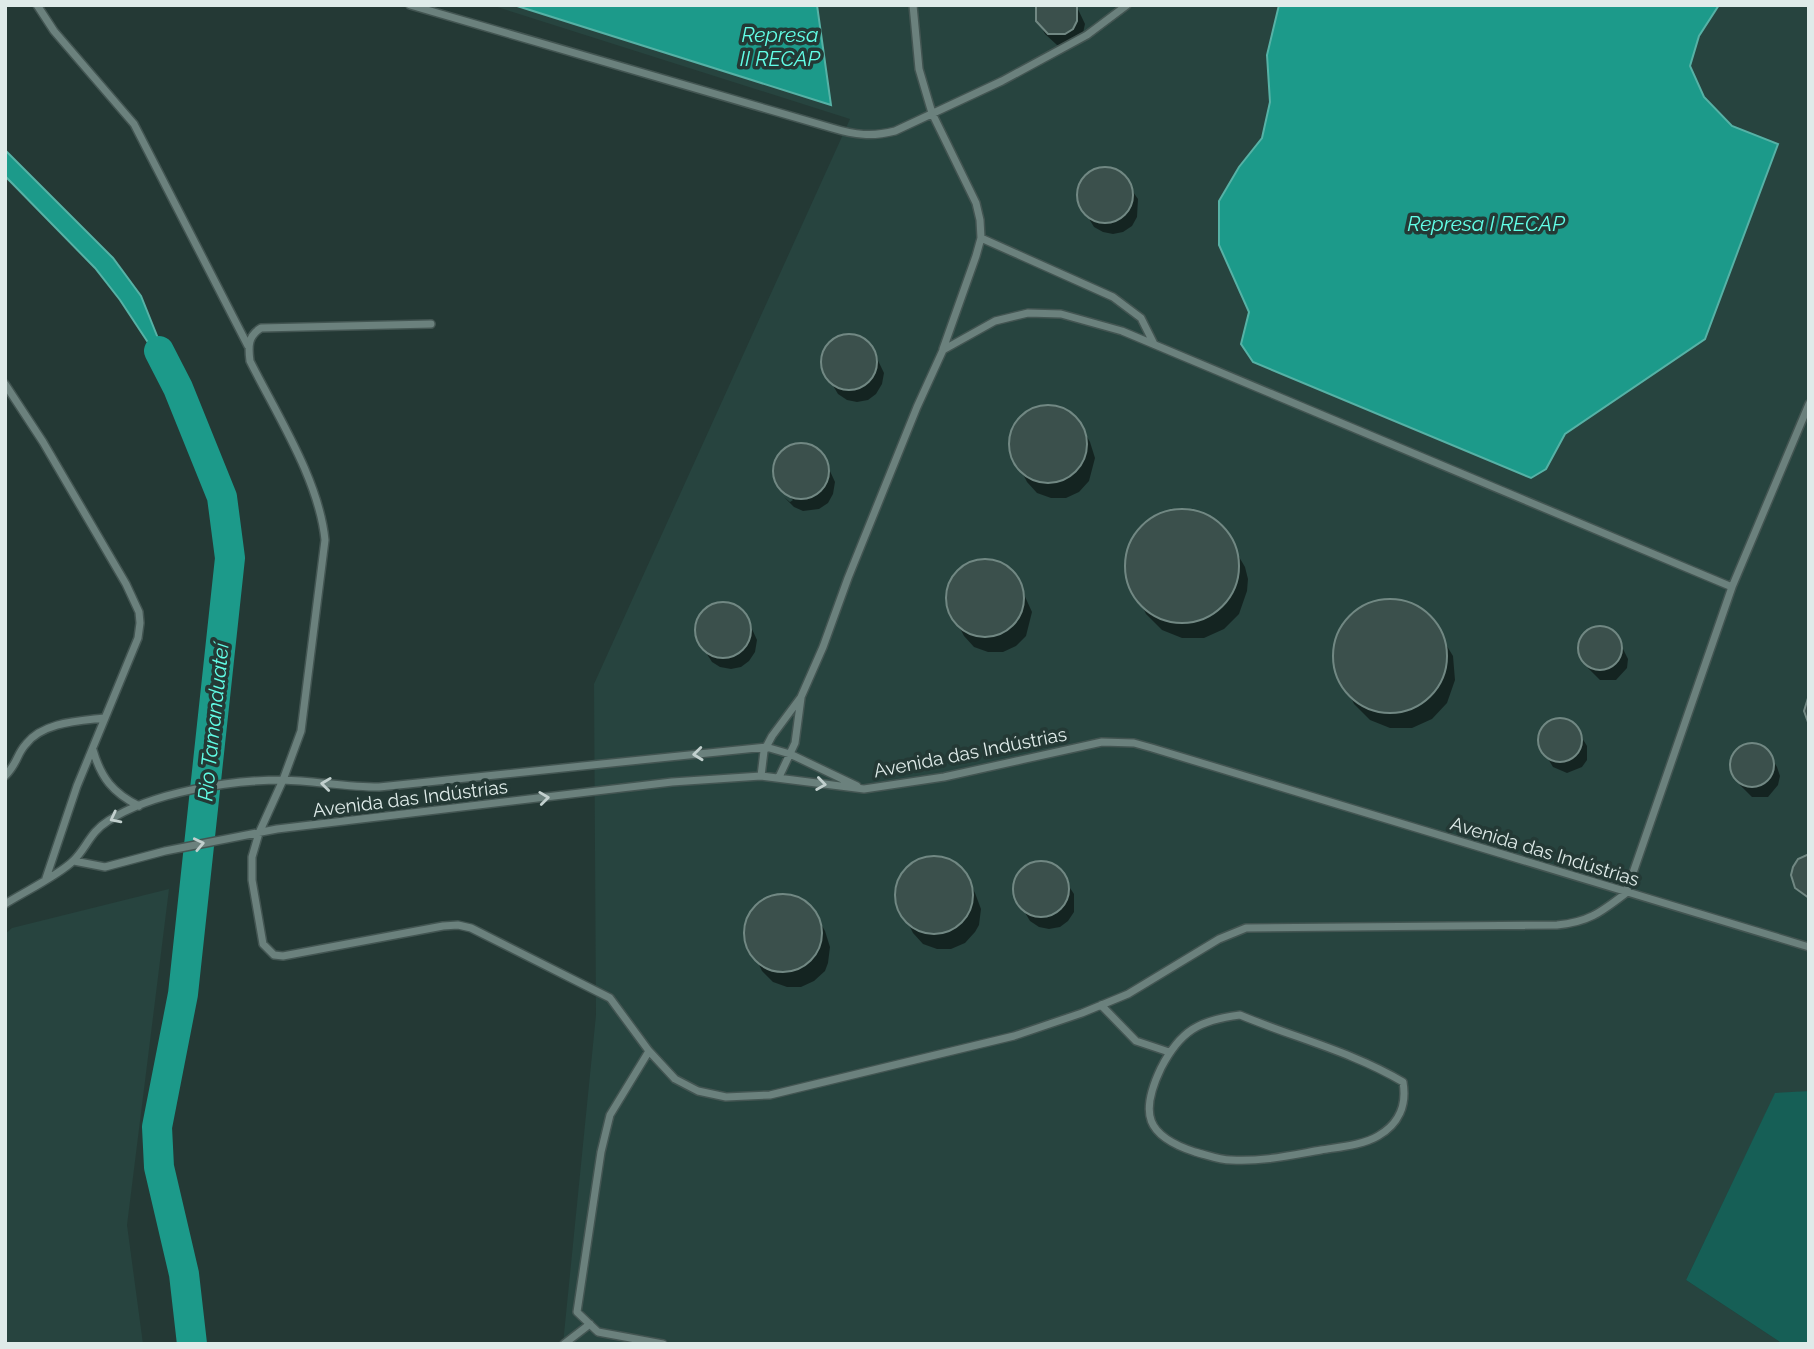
<svg xmlns="http://www.w3.org/2000/svg" width="1814" height="1349" font-family="Raleway,sans-serif">
<rect width="100%" height="100%" fill="#243935"/>
<path fill="#27443f" d="M491,5h1318v1086l-34,3 -89,186 97,64h-1220l33,-329 -2,-331 256,-565z
M169,889l-42,336 16,119h-138v-410l7,-6z"/>
<path fill="#165f56" d="M1809,1091v253h-26l-97,-64 89,-187z"/>
<path fill="#1c9a8a" stroke="#56b2a6" stroke-width="2" d="M514,5h303l14,100z
M1279,5h440l-20,31 -9,30 14,31 28,29 46,18 -73,195 -140,95 -19,35 -15,9 -278,-116 -12,-18 8,-32 -30,-67v-44l20,-34 23,-29 8,-36 -3,-47z
M5,150l108,108 28,38 37,92 -58,-88 -25,-32 -90,-92z"/>
<path fill="#0007" d="M1076,5l9,19 -2,9 -10,12h-16l-12,-11 -7,-13z
M1109,168l10,4 19,27 -1,18 -5,9 -9,6 -10,2 -10,-2 -9,-5 -14,-23 -2,-10 3,-11 6,-8 10,-6z
M847,335l12,2 13,11 12,25 -2,11 -6,10 -8,6 -11,2 -10,-2 -9,-6 -13,-22 -1,-17 4,-9 8,-7z
M1045,407h8l15,6 12,12 10,17 5,16 -6,23 -10,11 -13,6h-15l-14,-5 -10,-11 -16,-32 1,-15 6,-13 11,-10z
M798,445l12,1 14,12 11,24 -2,12 -5,9 -9,6 -16,2 -9,-4 -10,-10 6,5 3,-2 -14,-12 -4,-12v-11l4,-10 8,-7z
M1178,511l24,4 20,13 23,39 3,12 -1,12 -8,23 -15,15 -20,9h-22l-20,-8 -16,-16 -18,-38v-22l10,-21 17,-15z
M982,561h8l15,6 12,12 15,33 -6,24 -10,10 -13,6h-15l-14,-5 -10,-11 -16,-31 1,-16 6,-13 11,-10z
M1386,601l24,3 20,14 23,38 2,24 -8,23 -15,16 -20,9h-22l-20,-8 -16,-16 -18,-39v-22l10,-20 16,-15z
M720,603l12,2 14,11 11,24 -2,12 -6,9 -8,6 -10,2 -11,-2 -8,-5 -14,-22 -1,-17 4,-9 8,-8z
M1603,627l8,3 6,7 11,22 -1,9 -11,12h-16l-12,-12 -7,-13 -1,-12 3,-8 6,-5z
M1553,720h14l7,5 13,21v14l-5,7 -15,6 -14,-6 -12,-20v-16z
M1750,744l9,2 10,8 8,13 3,9 -2,9 -10,12h-16l-12,-12 -7,-12 -1,-13 3,-7 6,-6z
M931,858l23,6 12,12 9,17 6,16 -2,16 -4,7 -10,11 -14,6h-14l-14,-5 -10,-11 -16,-32v-14l7,-14 11,-10z
M1045,863l11,4 18,27v18l-6,9 -8,6 -11,2 -10,-2 -9,-6 -13,-22 -2,-11 2,-10 7,-9 9,-5z
M780,896l23,6 12,12 10,17 5,16 -2,16 -3,8 -11,10 -13,6h-14l-14,-5 -11,-11 -15,-31v-16l6,-13 11,-10z"/>
<g fill="none" stroke-linecap="round" stroke-linejoin="round">
<path stroke="#1c9a8a" stroke-width="30" d="M159,351l19,37 44,109 8,61 -47,436 -26,133 2,40 25,107 8,70"/>
</g>
<path fill="#3b504c" stroke="#718883" stroke-width="2" d="M1036,5h41v16l-4,8 -8,5h-17l-12,-13z
M1077 195a28 28 0 1 1 56 0a28 28 0 1 1-56 0Z
M821 362a28 28 0 1 1 56 0a28 28 0 1 1-56 0Z
M1009 444a39 39 0 1 1 78 0a39 39 0 1 1-78 0Z
M773 471a28 28 0 1 1 56 0a28 28 0 1 1-56 0Z
M1125 566a57 57 0 1 1 114 0a57 57 0 1 1-114 0Z
M946 598a39 39 0 1 1 78 0a39 39 0 1 1-78 0Z
M1333 656a57 57 0 1 1 114 0a57 57 0 1 1-114 0Z
M695 630a28 28 0 1 1 56 0a28 28 0 1 1-56 0Z
M1578 648a22 22 0 1 1 44 0a22 22 0 1 1-44 0Z
M1808,698l1,-1v28l-5,-14z
M1538 740a22 22 0 1 1 44 0a22 22 0 1 1-44 0Z
M1730 765a22 22 0 1 1 44 0a22 22 0 1 1-44 0Z
M1809,854v44l-14,-10 -4,-13 2,-8 5,-8z
M895 895a39 39 0 1 1 78 0a39 39 0 1 1-78 0Z
M1013 889a28 28 0 1 1 56 0a28 28 0 1 1-56 0Z
M744 933a39 39 0 1 1 78 0a39 39 0 1 1-78 0Z"/>
<g fill="none" stroke-linecap="round" stroke-linejoin="round">
<defs>
<path id="service" d="M37,5l17,26 80,93 114,222
M410,5l422,123c23,7 40,9 63,3l107,-50 85,-46 40,-30
M913,5l6,64 13,44 44,90 4,17 1,18 -5,18 -33,93
M981,238l132,59 28,21 13,26
M431,324l-170,4c-13,8 -13,18 -11,33 27,54 69,119 75,179l-24,191 -18,49 -24,53 -7,24v23l11,64 11,11 9,1 160,-30 15,-1 13,3 139,70 39,53 26,28 23,12 28,6 44,-2 244,-59 68,-23 46,-19 91,-55 27,-11 311,-3c32,-3 44,-13 69,-32l106,-306 -610,-256 -61,-17 -33,-1 -33,8 -52,29 -26,57 -69,171 -25,69 -22,50 -29,39 -8,15 -3,25
M5,384l38,58 83,142 13,28 1,11 -2,15 -61,148 -31,92
M1732,587l77,-183
M93,750c8,28 20,43 46,56
M5,776c13,-13 11,-21 21,-32 17,-22 53,-23 78,-26
M779,777l16,-34 6,-45
M74,861l31,6 60,-16 112,-22 395,-47 89,-6 103,13 80,-12 158,-35 32,1 18,5 657,199
M5,904c19,-12 54,-29 68,-43 13,-12 17,-29 35,-40 44,-29 123,-41 175,-41 32,1 63,7 96,7l387,-40 24,7 67,32
M1101,1005l35,36 33,11
M1240,1015c55,23 113,37 163,67 4,23 -4,42 -25,54 -15,9 -39,11 -57,14 -29,5 -59,12 -90,10 -12,0 -24,-5 -36,-8 -49,-16 -56,-38 -34,-84 19,-37 38,-48 79,-53z
M649,1051l-39,64 -9,37 -24,160 21,20 65,12
M564,1344l26,-20"/>
</defs>
<use href="#service" stroke="#435552" stroke-width="10"/>
<use href="#service" stroke="#6b817d" stroke-width="7"/>
</g>
<defs><path id="oneway-chevron" d="M-2-3.5L2.5 0L-2 3.5" fill="none" stroke-width="1.6" stroke-linecap="round" stroke-linejoin="round" transform="scale(1.75)"/></defs>
<g stroke="#c2d0ce">
<use href="#oneway-chevron" transform="translate(698 754) rotate(174)"/>
<use href="#oneway-chevron" transform="translate(326 784) rotate(-173)"/>
<use href="#oneway-chevron" transform="translate(821 784) rotate(8)"/>
<use href="#oneway-chevron" transform="translate(544 798) rotate(-7)"/>
<use href="#oneway-chevron" transform="translate(115 818) rotate(153)"/>
<use href="#oneway-chevron" transform="translate(199 844) rotate(-12)"/>
</g>
<g text-anchor="middle" dominant-baseline="central" stroke-width="7" stroke-linejoin="round" paint-order="stroke">
<g font-size="19" fill="#dfebe9" stroke="#243935">
<text transform="translate(970 752) rotate(-11)">Avenida das Indústrias</text>
<text transform="translate(410 798) rotate(-7)">Avenida das Indústrias</text>
<text transform="translate(1545 851) rotate(17)">Avenida das Indústrias</text>
</g>
<g font-size="21" font-style="italic" fill="#62fee7" stroke="#243935">
<text x="780" y="34">Represa<tspan x="780" dy="24">II RECAP</tspan></text>
<text x="1486" y="223">Represa I RECAP</text>
<text transform="translate(213 722) rotate(-84)">Rio Tamanduateí</text>
</g>
</g>
<rect width="1814" height="1349" fill="none" stroke="#dfebe9" stroke-width="14"/>
</svg>
